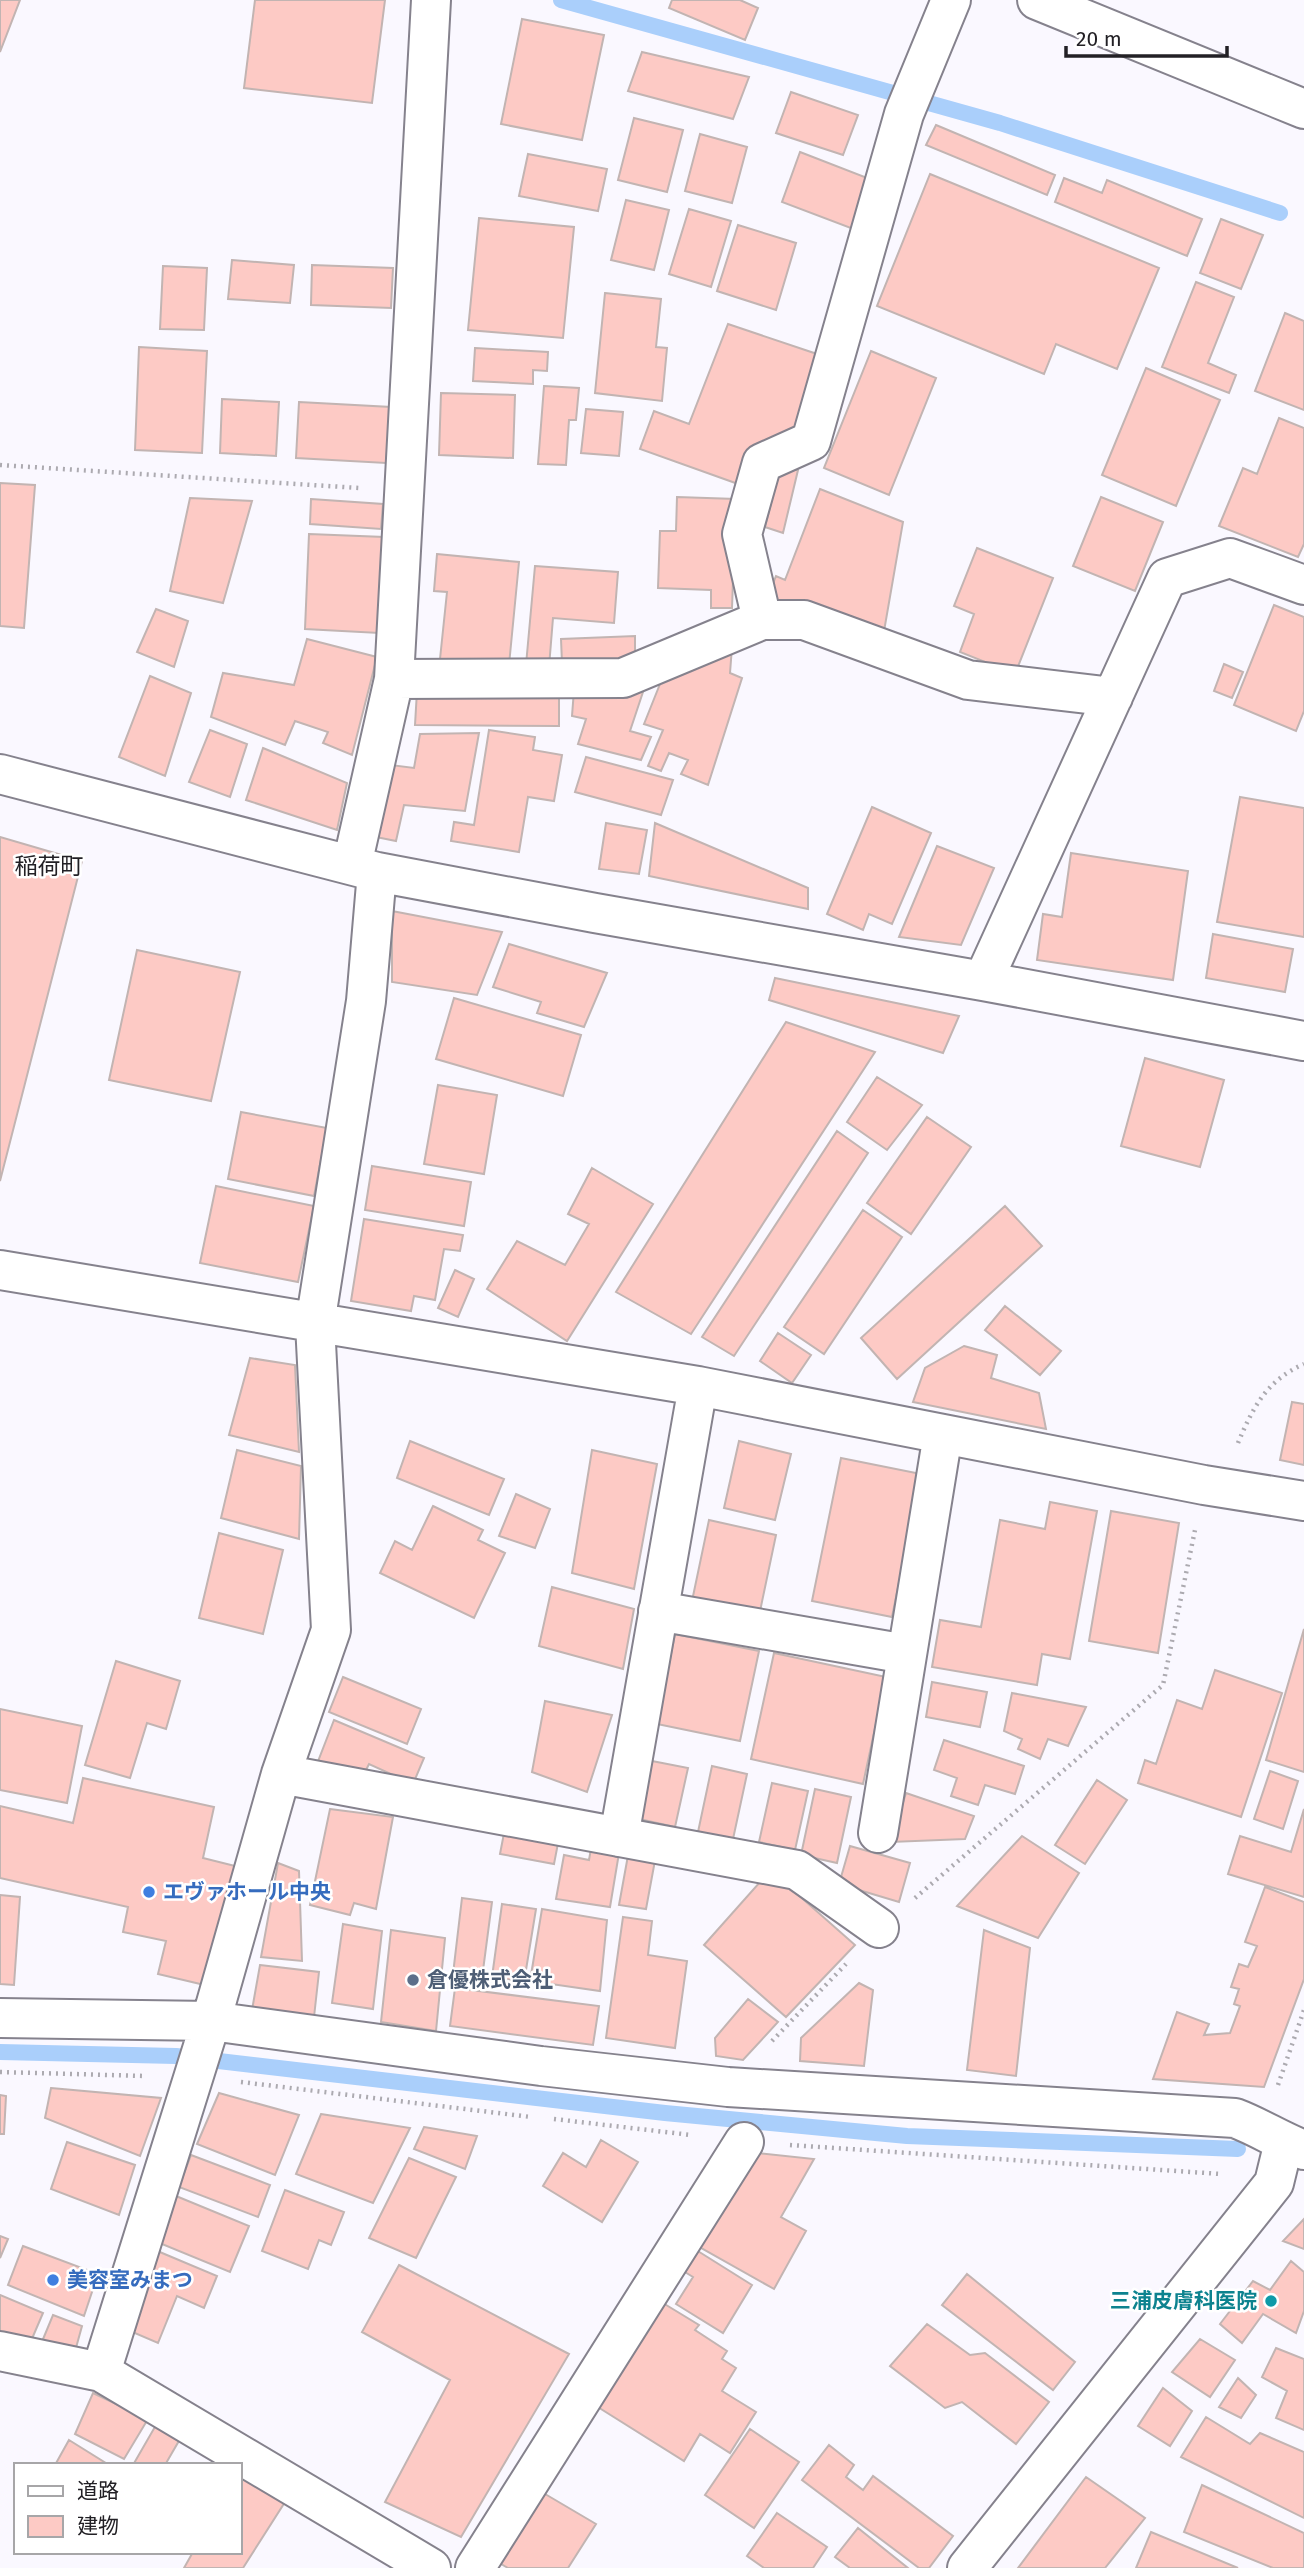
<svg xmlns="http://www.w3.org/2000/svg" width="1304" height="2568" font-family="'Fira Sans','Noto Sans JP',sans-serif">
<rect width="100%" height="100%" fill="#faf8ff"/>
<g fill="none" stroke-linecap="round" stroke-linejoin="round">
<path stroke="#aacffb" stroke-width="16" d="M561,0l439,123 280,90
M0,2052l176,4 489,57 242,23 331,13"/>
</g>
<path fill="#fdcac5" stroke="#c2b4b2" stroke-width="2" d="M0,0h20l-20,52z
M255,0h130l-13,103 -128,-15z
M672,0h68l18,8 -13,32 -76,-32z
M522,19l82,16 -22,105 -81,-16z
M642,52l107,25 -16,42 -105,-28z
M791,92l67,23 -15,40 -67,-22z
M634,118l49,12 -16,62 -49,-12z
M936,125l119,50 -8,20 -121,-50z
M700,134l47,13 -15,56 -47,-12z
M800,152l75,29 -19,49 -74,-28z
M528,154l79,15 -9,42 -79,-15z
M930,174l229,94 -42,101 -61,-25 -12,30 -167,-68z
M1064,178l38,15 5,-13 95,39 -15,37 -132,-54z
M626,200l43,10 -15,60 -43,-10z
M689,209l42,12 -20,66 -42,-13z
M479,218l95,9 -11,111 -95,-8z
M1221,219l42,16 -22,54 -41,-16z
M738,225l58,18 -20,67 -59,-19z
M232,260l62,5 -4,38 -62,-4z
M312,265l81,3 -2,40 -80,-3z
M163,266l44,2 -3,62 -44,-1z
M1196,282l38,15 -26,66 28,12 -7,18 -67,-26z
M605,293l56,6 -5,48 11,1 -5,53 -67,-8z
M1285,313l19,8v89l-49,-19z
M728,324l92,31 -22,77 -57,53 -101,-36 14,-38 35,13z
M139,347l68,4 -5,102 -67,-3z
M475,348l73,4 -1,19 -14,-1v14l-60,-3z
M871,351l65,27 -47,117 -65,-27z
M1146,368l74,32 -44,106 -74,-31z
M544,386l35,2 -3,32h-7l-3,45 -28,-1z
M441,393l74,2 -2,63 -74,-3z
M222,399l57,3 -3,54 -56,-3z
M299,402l92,5 -5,56 -90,-5z
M586,409l37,3 -4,44 -38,-3z
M1279,418l25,10v116l-6,13 -79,-31 24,-58 14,6z
M780,468l18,2 -15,63 -18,-6z
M0,483l35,2 -11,143 -24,-2z
M820,489l83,33 -20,115 -113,-29 -2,-13 8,-19 9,4z
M677,497l59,2 -4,109h-21v-18l-53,-2 2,-57h16z
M1101,497l62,25 -28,69 -62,-25z
M190,498l62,3 -29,102 -53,-12z
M311,499l72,5 -2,25 -71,-5z
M309,534l75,3 -5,96 -74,-4z
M977,548l76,30 -38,96 -55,-22 14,-38 -20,-8z
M437,554l82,8 -10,103 -69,-6 7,-67 -13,-1z
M535,566l83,6 -4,51 -61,-5 -4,49 -23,-2z
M1274,605l30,12v94l-8,20 -62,-26z
M156,609l32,12 -14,46 -37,-15z
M635,636v24l-73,3 -1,-24z
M307,639l70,18 -25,98 -29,-12 5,-11 -33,-11 -10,24 -74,-28 12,-44 71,12z
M732,647l-2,26 12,5 -34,107 -27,-11 7,-14 -19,-7 -8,18 -13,-5 15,-36 -19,-6 20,-50z
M1224,664l19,8 -11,26 -18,-7z
M150,676l41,17 -26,83 -46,-19z
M644,689l-14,42 21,6 -10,23 -63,-16 8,-25 -14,-3 2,-26z
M417,691h142v35l-144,-1z
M210,730l37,14 -17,53 -41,-15z
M489,730l46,7 -2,13 29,5 -8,46 -26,-4 -9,55 -68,-11 3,-19 20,3z
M479,733l-14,78 -61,-6 -8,36 -25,-5 12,-72 31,4 6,-34z
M263,748l84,35 -10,47 -91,-30z
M586,757l87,23 -12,35 -86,-23z
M1240,797l64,11v129l-87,-15z
M872,807l59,26 -39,91 -23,-10 -6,16 -36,-16z
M606,823l41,7 -8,44 -40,-5z
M655,823l153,65v21l-159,-33z
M0,837l82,24 -82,320z
M937,846l57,22 -33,77 -62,-8z
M1071,853l117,18 -15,109 -136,-20 6,-46 19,3z
M392,911l110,21 -25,63 -85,-13z
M1213,934l80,15 -8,43 -79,-14z
M509,944l98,29 -23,54 -47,-14 4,-11 -48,-15z
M137,950l103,22 -29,129 -102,-21z
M775,978l184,38 -16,37 -174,-53z
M454,998l127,37 -18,61 -127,-37z
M786,1022l89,30 -184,282 -75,-42z
M1145,1058l79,22 -24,87 -79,-21z
M877,1077l45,28 -35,45 -40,-28z
M438,1085l59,10 -13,79 -60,-10z
M241,1112l86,16 -13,68 -86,-17z
M927,1117l44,30 -60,87 -44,-31z
M837,1131l31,22 -134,203 -32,-19z
M372,1166l99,16 -7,44 -99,-16z
M592,1168l61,36 -86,137 -80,-52 30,-48 48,24 24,-41 -21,-10z
M216,1186l98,20 -16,76 -98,-19z
M1005,1206l37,40 -145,133 -36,-41z
M863,1210l39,27 -78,117 -40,-27z
M364,1219l99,16 -3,16 -16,-2 -9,51 -21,-4 -3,15 -60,-10z
M455,1270l19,9 -16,38 -20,-9z
M1005,1306l56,45 -21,24 -55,-45z
M778,1333l33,22 -19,28 -32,-22z
M964,1346l33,9 -6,23 48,15 7,36 -133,-27 12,-34z
M250,1358l45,7 4,87 -70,-17z
M1292,1402l12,2v61l-24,-5z
M410,1441l94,38 -15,36 -92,-37z
M739,1441l52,13 -16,66 -51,-12z
M237,1450l64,16 -2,73 -78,-21z
M592,1450l65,14 -23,125 -62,-16z
M841,1458l80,16 -29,143 -80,-16z
M516,1494l34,15 -15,39 -36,-12z
M1050,1502l47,9 -27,148 -28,-5 -5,31 -105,-18 8,-47 41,7 19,-107 45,9z
M433,1506l50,24 -5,10 27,13 -31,65 -94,-45 15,-32 17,9z
M1111,1511l68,12 -21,130 -69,-12z
M709,1520l67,15 -17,81 -67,-15z
M219,1533l64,17 -20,84 -64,-16z
M552,1587l82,22 -11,60 -84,-23z
M1304,1629v143l-38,-12z
M675,1634l84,17 -19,90 -83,-17z
M774,1653l112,24 -23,107 -112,-25z
M116,1661l64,20 -14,48 -19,-6 -17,55 -45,-13z
M1215,1670l67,23 -41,124 -103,-34 7,-23 11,4 21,-64 25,9z
M343,1677l78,32 -14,35 -78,-32z
M932,1682l55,10 -7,35 -54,-10z
M1012,1693l74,14 -18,39 -20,-7 -8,20 -22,-10 4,-10 -18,-8z
M545,1701l67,14 -25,77 -55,-20z
M0,1709l82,17 -15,77 -67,-13z
M334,1720l90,38 -11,26 -44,-20 -9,18 -43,-18z
M944,1740l80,26 -9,28 -30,-9 -7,20 -27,-9 6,-18 -23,-8z
M652,1761l36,7 -13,59 -36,-8z
M712,1766l35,8 -14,65 -35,-7z
M1270,1771l28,10 -15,48 -29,-10z
M83,1778l131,29 -11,51 36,9 -26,120 -55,-13 8,-33 -43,-9 5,-25 -128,-29v-72l73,17z
M1097,1780l30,20 -42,64 -30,-19z
M772,1783l36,8 -13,59 -36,-8z
M815,1789l36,8 -14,66 -36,-8z
M906,1793l68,23 -9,23 -74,3z
M330,1809l63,8 -17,92 -22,-6 -4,12 -40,-10z
M1304,1809v88l-76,-23 12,-38 51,16z
M505,1828l54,10 -5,26 -54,-10z
M1022,1836l57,37 -41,65 -81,-32z
M592,1843l28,4 -10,60 -54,-8 8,-44 25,5z
M850,1846l60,17 -11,39 -60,-18z
M629,1850l27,5 -10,54 -27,-4z
M278,1863l21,8 3,90 -41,-4z
M760,1882l27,3 68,60 -69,72 -82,-72z
M1265,1887l39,15v77l-40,108 -111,-8 24,-67 32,12 -5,11 26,-2 10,-27 -6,-2 5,-15 -8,-2 8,-23 9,3 9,-21 -12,-4z
M0,1895l20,2 -6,88 -14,-1z
M462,1898l30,4 -10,76 -29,-4z
M502,1904l34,5 -12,73 -32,-5z
M542,1909l65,11 -7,71 -70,-10z
M623,1917l29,4 -4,34 39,6 -12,87 -69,-10z
M343,1924l39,7 -9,78 -41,-6z
M391,1930l54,8 -9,93 -55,-9z
M984,1930l46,18 -14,128 -49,-6z
M260,1965l59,7 -5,45 -62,-7z
M859,1983l14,7 -9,76 -64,-5 1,-23z
M455,1988l144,18 -6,39 -143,-19z
M748,1999l30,23 -35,38 -27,-4 -1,-18z
M51,2088l110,10 -21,58 -95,-38z
M219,2093l80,22 -24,60 -78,-31z
M0,2095l6,1 -2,38h-4z
M321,2114l89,14 -37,75 -77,-29z
M424,2127l53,9 -12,33 -51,-20z
M601,2140l37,22 -36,60 -59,-36 20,-33 23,14z
M67,2142l68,23 -16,50 -68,-26z
M748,2152l66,7 -33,58 25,14 -32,58 -78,-44z
M191,2155l79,30 -12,32 -79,-30z
M409,2158l47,19 -40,81 -47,-20z
M285,2190l59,22 -13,33 -12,-5 -11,29 -46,-18z
M176,2196l73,30 -19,46 -73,-30z
M1304,2219v30l-21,-8z
M0,2236l8,3 -8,19z
M23,2246l75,28 -14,42 -76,-31z
M693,2248l59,37 -29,48 -47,-29 17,-27 -13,-8z
M155,2250l62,26 -13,32 -27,-12 -19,47 -35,-15z
M1291,2261l13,11v39l-8,22 -33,-19 -21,29 -22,-19 33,-43 17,9z
M399,2265l170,89 -108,183 -76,-35 65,-122 -88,-48z
M967,2274l108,88 -22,28 -111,-85z
M0,2295l43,18 -12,28 -31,-6z
M658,2300l41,25 -4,5 32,21 -5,8 14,9 -14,23 34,21 -26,41 -30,-19 -16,27 -91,-57z
M53,2315l29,11 -8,29 -33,-11z
M927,2324l43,31 15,-2 64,49 -33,42 -54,-42 -17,6 -55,-42z
M1200,2339l35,21 -25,37 -38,-25z
M1276,2348l28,11v71l-28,-12 11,-27 -25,-14z
M1238,2378l18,17 -15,23 -22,-11z
M1163,2388l29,23 -22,35 -32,-20z
M93,2393l55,26 -24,40 -49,-25z
M1206,2417l44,27 10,-11 44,19v66l-123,-61z
M156,2425l24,14 -15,26h-32z
M750,2429l49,33 -45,66 -49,-33z
M69,2440l40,25h-54z
M829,2445l25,20 -8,12 17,13 10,-14 80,60 -24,32h-10l-117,-88z
M241,2475l44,27 -42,66h-59l9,-16h47z
M1086,2477l59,41 -40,50h-87z
M1202,2485l102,48v35h-31l-89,-36z
M540,2491l56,33 -28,44h-60l-12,-7z
M777,2513l50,34 -14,21h-49l-17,-12z
M858,2528l50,40h-58l-15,-11z
M1151,2532l87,36h-102z"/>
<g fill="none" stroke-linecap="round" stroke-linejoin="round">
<defs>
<path id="minor" d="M762,620l-20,-86 20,-71 49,-22 93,-327 47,-114
M394,679l229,-1 139,-58h42l164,60 145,17
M0,774l377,98 218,41 388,68 321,60
M352,865l42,-186 37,-679
M983,981l184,-403 63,-20 74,27
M0,1270l698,116 506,99 100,16
M658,1611l248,43
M281,1774l516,96 82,58
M878,1833l65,-399
M619,1837l79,-451
M0,2018l211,3 330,45 187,21 507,31c24,9 45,23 69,32
M0,2351l101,21 330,196
M101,2372l110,-351 70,-247 50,-144 -16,-306 51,-323 11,-129
M475,2568l269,-426
M967,2568l307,-385 10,-41"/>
<path id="secondary" d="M1037,0l267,109"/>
</defs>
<use href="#minor" stroke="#85828d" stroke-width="42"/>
<use href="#secondary" stroke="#85828d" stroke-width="42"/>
<path stroke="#acaab0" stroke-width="4.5" stroke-dasharray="2 5" stroke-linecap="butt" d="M0,465l359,23
M1238,1443c15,-36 29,-63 66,-79
M915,1898l248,-213 32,-155
M772,2041l74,-77
M0,2072l145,4
M241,2082l290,35
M1278,2085l26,-75
M554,2119l137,16
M790,2145l431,29"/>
<use href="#minor" stroke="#fff" stroke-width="38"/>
<use href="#secondary" stroke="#fff" stroke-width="38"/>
</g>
<g fill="#3f7fe0" stroke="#fff" stroke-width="2.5">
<circle cx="149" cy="1892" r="7"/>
<circle cx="53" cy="2280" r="7"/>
</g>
<circle fill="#5c6f8a" stroke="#fff" stroke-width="2.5" cx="413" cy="1980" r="7"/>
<circle fill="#0f9aa8" stroke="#fff" stroke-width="2.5" cx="1271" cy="2301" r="7"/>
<g text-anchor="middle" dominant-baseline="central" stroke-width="5" stroke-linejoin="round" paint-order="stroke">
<g font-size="21" font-weight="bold" fill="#366cbe" stroke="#fff" text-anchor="start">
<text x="163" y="1892">エヴァホール中央</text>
<text x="67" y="2280">美容室みまつ</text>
</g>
<g font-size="21" font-weight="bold" fill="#4e5e75" stroke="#fff" text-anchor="start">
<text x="427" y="1980">倉優株式会社</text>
</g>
<g font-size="21" font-weight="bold" fill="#0d838f" stroke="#fff" text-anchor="end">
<text x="1257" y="2301">三浦皮膚科医院</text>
</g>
<g font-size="23" fill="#222025" stroke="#fff">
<text x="49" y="866">稲荷町</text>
</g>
</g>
<rect x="14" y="2463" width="228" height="91" fill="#ffffff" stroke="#a7a6a8" stroke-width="2"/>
<rect x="28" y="2486" width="35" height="10" fill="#ffffff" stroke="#a7a6a8" stroke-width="2"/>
<text x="77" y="2498" font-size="21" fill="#222025">道路</text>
<rect x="28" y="2516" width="35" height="21" fill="#fdcac5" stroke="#a7a6a8" stroke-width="2"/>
<text x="77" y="2533" font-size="21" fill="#222025">建物</text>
<path d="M1066 46v10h161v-10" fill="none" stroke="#222025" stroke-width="3.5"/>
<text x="1076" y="46" font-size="21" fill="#222025" stroke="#ffffff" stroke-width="5" paint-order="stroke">20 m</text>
</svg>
